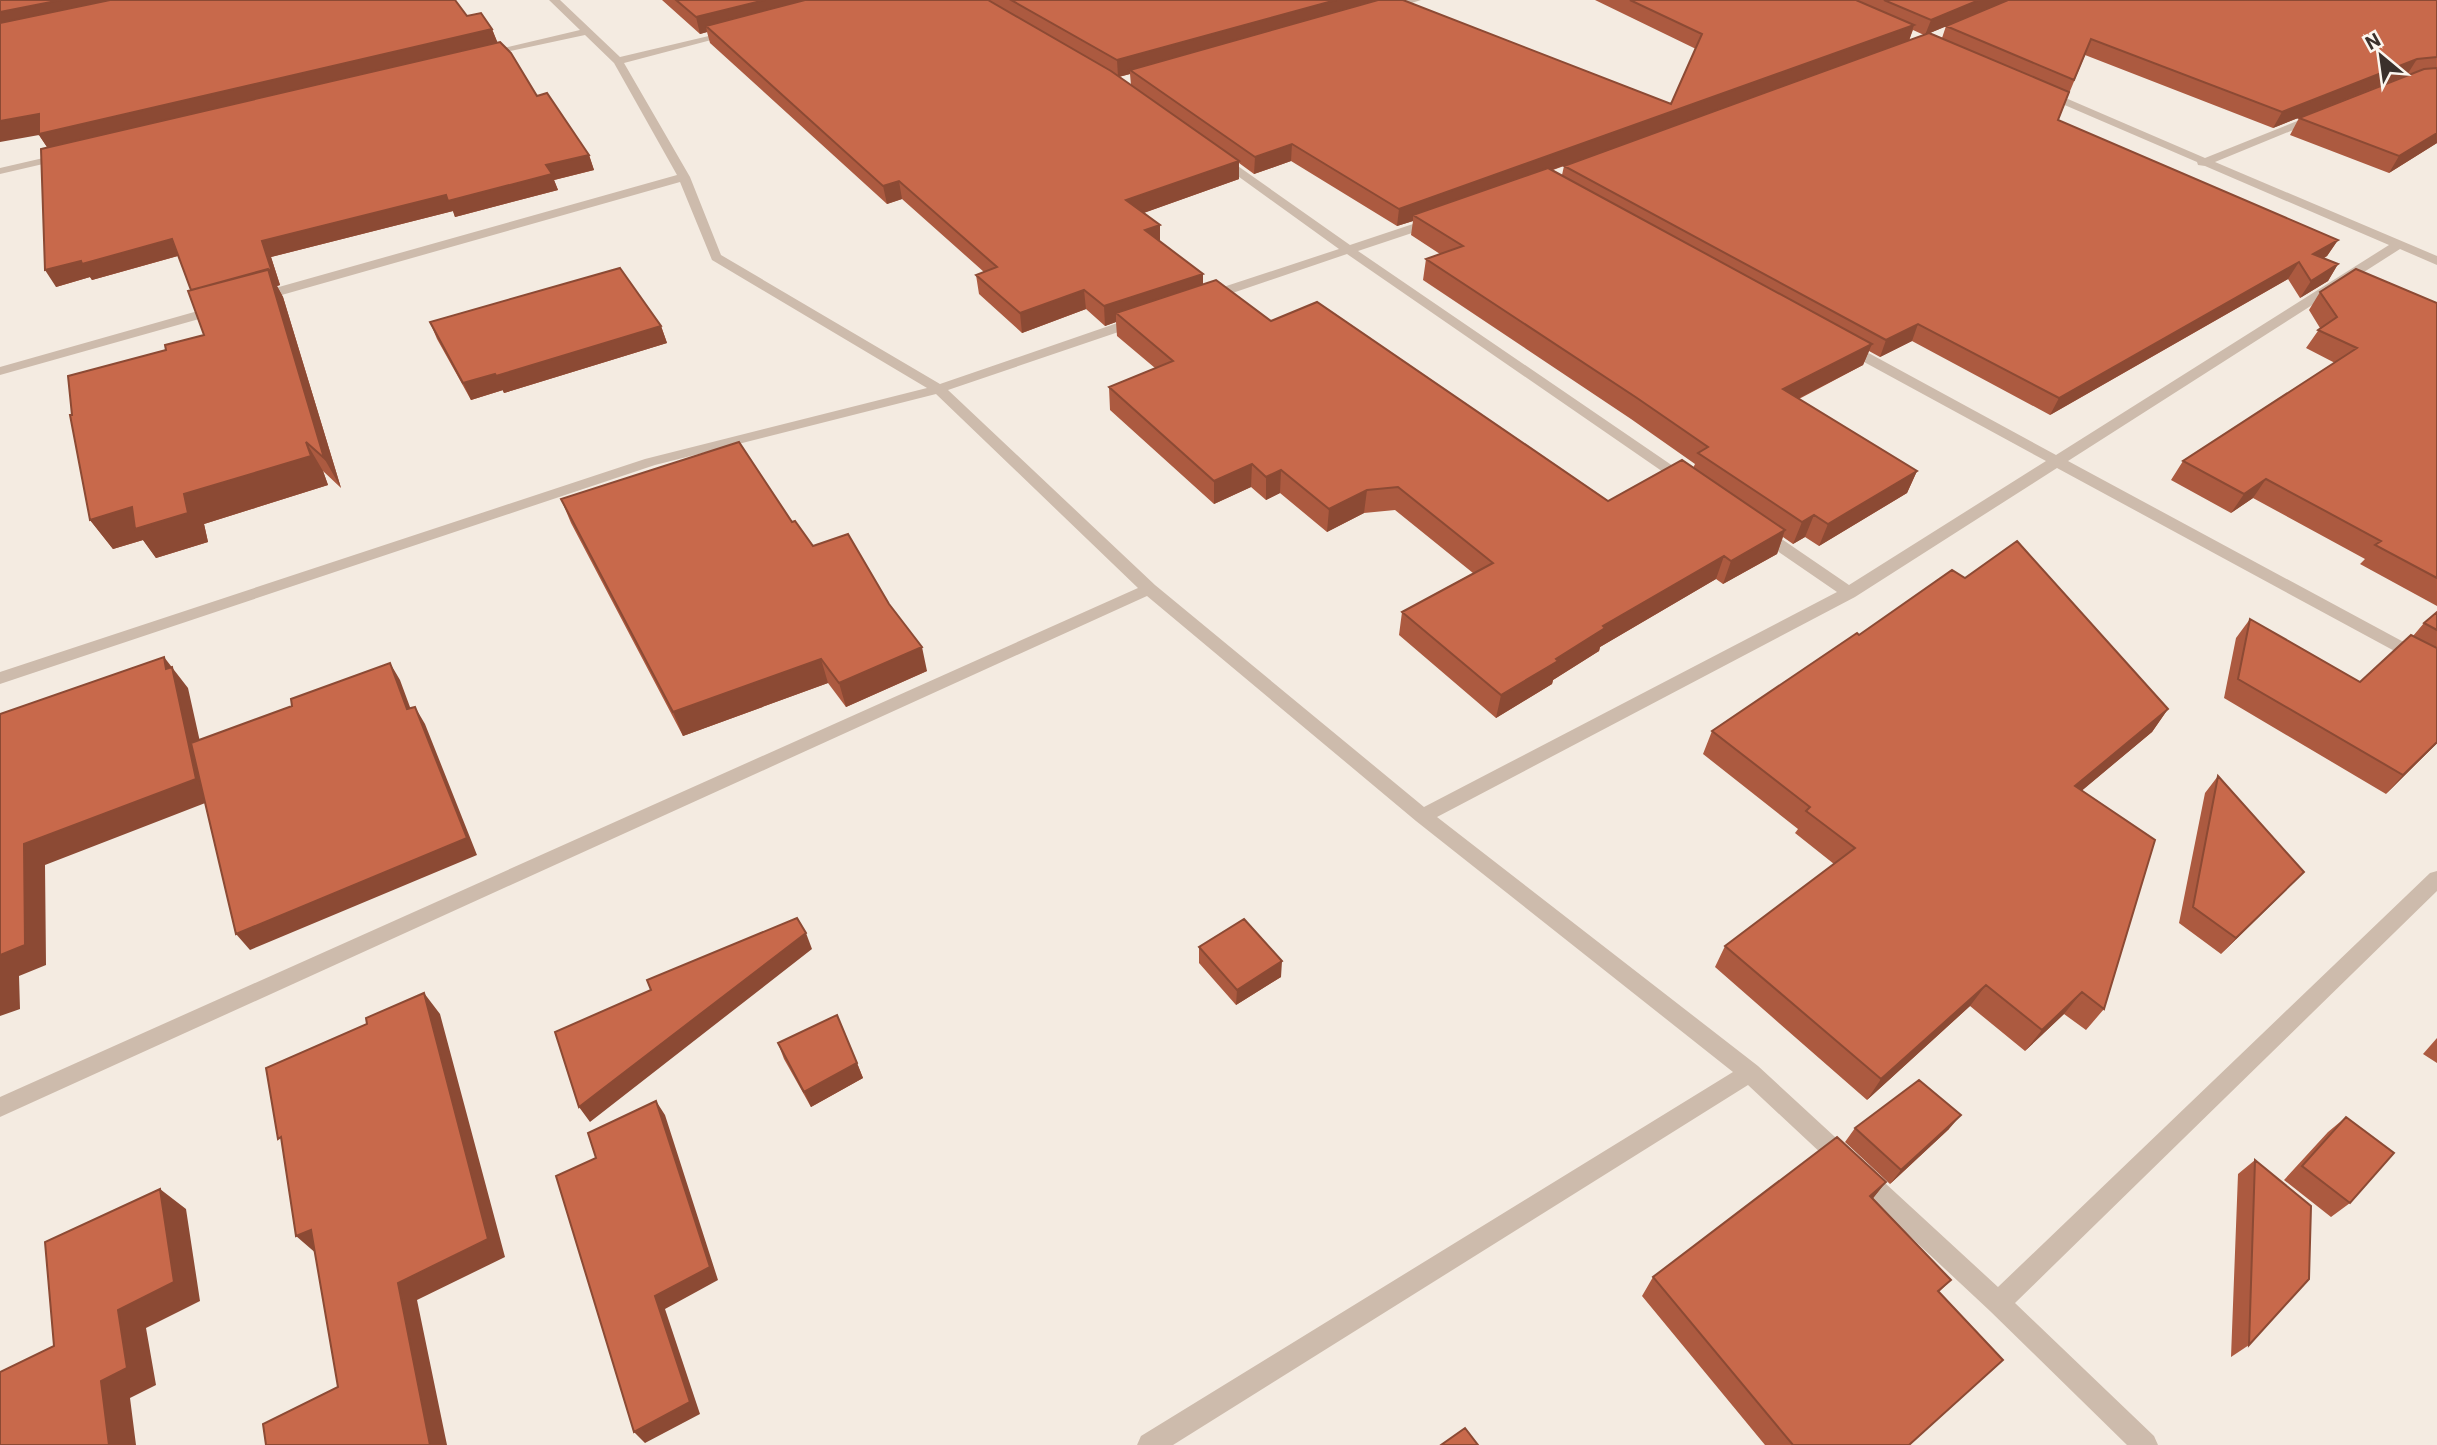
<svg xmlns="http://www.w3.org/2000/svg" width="2437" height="1445" font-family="Roboto,sans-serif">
<rect width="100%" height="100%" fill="#f4ebe1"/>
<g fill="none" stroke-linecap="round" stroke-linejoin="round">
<path fill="#cdbbac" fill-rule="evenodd" d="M549,0h11l60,57 114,-27v4l-110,29 66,114 31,78 219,129 192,-66h10v6l-194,66 207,195 269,222 413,-215 -80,-55 -3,-4 3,-4h10l82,56 197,-124 -204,-111v-6h10l204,111 333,-210 -184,-79 -7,-1 -1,-3 -158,-68v-4h8l158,68 107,-43h8v4l-105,43 222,94v9l-37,-16 -332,212 369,199v14l-380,-206 -202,129 -418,220 321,249 240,221 432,-414 7,-2v20l-422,412 139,133 4,9h-31l-137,-134 -242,-226 -575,360h-36l4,-9 592,-364 -317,-251 -269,-225 -1147,521v-20l1138,-509 -202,-194 -281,71 -655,219v-12l645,-213 282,-71 -215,-128 -32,-78 -416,118h-10v-6l423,-119 -63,-112 -29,-28 -102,22v-4l97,-23z
M1405,0h16l-34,11 -5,-3z
M65,153l6,3 -2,2 -69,16v-6z
M1217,157h8l125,88 78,-26h8v6l-78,26 334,228 2,3 -2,3h-10l-335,-231 -135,46h-10v-6l137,-45 -122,-88z
M219,305l5,1v6l-224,63v-8z"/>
</g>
<path fill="#ac5a40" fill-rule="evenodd" d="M662,0h714l295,104 25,-55 -101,-49h842v143l-48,30 -99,-38 9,-17 111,-44 -3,1 -134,53 -188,-73 -27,65 280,120 -11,16 -3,2 14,6 -10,17 -28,17 -12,-19 -238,136 -138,-74 -32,16 -11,-6 -6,14 -64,34 118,72 -10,22 -88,53 -14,-9 -12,7 -10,-7 -6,17 -54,30 -7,-5 -116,68 -1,4 -46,29 -1,4 -56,34 -97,-83 3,-23 71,-39 -78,-63 -31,3 -37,19 -47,-39 -14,7 -15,-13 -37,17 -104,-94 -1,-23 46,-19 -38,-32 -1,-14 -11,4 -19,-17 -64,24 -43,-39 -3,-19 8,-3 -82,-73 -15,5 -177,-161 -3,-11 -7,2zM1946,26l-4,12 -12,-5zM1913,30l11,5 -15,5zM1130,74l1,11 -12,-8zM1291,161l106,65 16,-5 -2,14 29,19 -14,5 -3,21 208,139 64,45 -2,4 -85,33 -405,-217v-10l-43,-32v-17l-17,-12 96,-34v-16l15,11zM1564,166l-2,9 -9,-5z
M467,16l25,13 5,13 40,54 52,59 5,15 -40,10 4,10 -103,27 -2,-6 -182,46 9,28 -3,1 6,11 58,191 -18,-17 5,14 -124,39 4,18 -52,16 -13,-18 -30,9 -23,-29 -18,-105 94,-65 38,-15 -13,-45 -13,-34 -86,24 -2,-3 -34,10 -9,-140 -8,-12z
M2320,292l117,11v303l-77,-42 5,-5 -112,-61 -22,15 -60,-33 12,-19 152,-98 -29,-15 14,-20 -11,-18z
M430,322l231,4 6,17 -163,50 -1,-3 -32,10 -34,-61z
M561,499l231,23 135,149 -81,36 -18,-24 -145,53 -112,-213z
M2437,612v131l-51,51 -162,-96 12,-60 14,-19 110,63 53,-46 11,-13z
M1859,635l309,74 -16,23 -70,58 22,219 -18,21 -22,-16 -39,37 -55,-45 -103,94 -152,-133 10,-21 109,-82 -39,-31 3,-4 -95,-75 9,-23z
M2218,776l70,112 -67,66 -42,-31 26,-130z
M1199,947l82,30 -45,28 -37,-42z
M2437,1038v25l-14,-9z
M778,1043l79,20 6,15 -52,29 -27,-48z
M2346,1117l4,86 -19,14 -47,-37 44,-48z
M1855,1128l94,1 -59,55 -45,-42z
M2255,1160l-6,185 -18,12 7,-183z
M1886,1182l-13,16 78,82 -12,12 -30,153h-144l-123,-149 11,-19z"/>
<path fill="#8c4a34" d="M61,0h97l-158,32v-20z
M765,0h70l-129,26 1,6 -7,2 -4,-17z
M1336,0h40l-246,70v4l-12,3 -1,-17z
M1979,0h32l-86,35 6,-15z
M1914,25l-5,16 -490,177 -6,-3v6l-16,5 2,-17z
M492,29l7,17 -448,107 -12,-18 -39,7v-21z
M2417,59l-10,16 -134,53 9,-16z
M2437,133v10l-48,30 10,-17z
M1292,144l-1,17 -37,13 1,-17z
M589,155l5,15 -40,10 4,10 -103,27 -2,-6 -182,46 9,28 -3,1 6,11 58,191 -17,-30 -123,-151 61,-66 184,-46 100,-30z
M1239,161v18l-112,40 -1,-19z
M899,181l3,18 -15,5 -4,-18z
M1160,225v19l-15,-14z
M172,239l9,16 -89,25 -2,-3 -34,10 -11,-17z
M2338,240l-11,16 -24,14 10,-16z
M2299,262l-11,17 -238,136 9,-17z
M2338,264l-10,17 -28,17 11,-17z
M1203,274v19l-87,20v9l-11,4 -1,-20z
M1084,290l2,19 -64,24 -2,-20z
M1918,324l-6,17 -32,16 6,-17z
M661,326l6,17 -163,50 -8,-17z
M1872,344l-9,21 -87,45 7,-21z
M495,374l8,16 -32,10 -8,-17z
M306,442l17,29 5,14 -124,39 4,18 -52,16 -13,-18 -30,9 -23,-29 42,-13 52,-13z
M1252,464l-1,23 -37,17v-23z
M1281,470l-1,23 -14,7v-23z
M1917,471l-10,22 -88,53 9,-22z
M2266,479l-13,19 -22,15 13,-19z
M1367,490l-3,23 -37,19 2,-23z
M1814,515l-9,22 -12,7 9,-22z
M1785,530l-8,24 -54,30 8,-23z
M1724,556l-8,23 -116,68 -1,4 -46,29 -1,4 -56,34 5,-23 102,-69z
M922,647l5,24 -81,36 -7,-24z
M164,657l24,31 25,112 -168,65 1,100 -27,11 1,33 -20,7v-61l24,-111 142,-175z
M821,659l7,24 -145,53 -10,-24z
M390,663l10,17 17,46 -10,-17z
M415,707l10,17 52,131 -227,95 -14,-16z
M2168,709l-16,23 -92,77 15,-23z
M2437,742v1l-51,51 17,-19z
M2304,872l-16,16 -67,66 15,-16z
M806,933l6,16 -222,173 -11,-15z
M1282,961l-1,16 -45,28 1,-15z
M1986,985l-16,21 -103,94 14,-21z
M2082,992l-18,22 -39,37 17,-21z
M424,993l16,21 65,243 -88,43 30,145h-17l-32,-162z
M857,1063l6,15 -52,29 -7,-15z
M656,1101l9,14 53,165 -53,29 35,105 -55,29 -11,-11 21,-136z
M1961,1115l-12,14 -59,55 11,-14z
M1886,1182l-16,20v-6z
M160,1189l26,20 14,92 -54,27 10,57 -26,13 6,47h-27l-8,-64 17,-71z
M311,1230l7,25 -22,-19z"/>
<path fill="#c8694b" stroke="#8c4a34" stroke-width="2" d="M0,0h61l-61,12z
M110,0h345l12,16 14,-3 11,16 -453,105v-20l-39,7v-98z
M676,0h89l-69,17z
M805,0h183l123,71 128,90 -113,39 34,25 -15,5 58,44 -99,32 -20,-16 -64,23 -44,-38 21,-8 -98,-86 -16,5 -177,-160z
M1011,0h325l-219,60z
M1378,0h25l268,104 31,-70 -72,-34h226l58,25 -515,184 -107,-65 -37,13 -125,-87z
M1884,0h95l-48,20z
M2008,0h429v57l-20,2 -135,53 -191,-73 -17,41 -128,-54z
M1929,33l140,59 -11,28 280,120 -25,14 25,10 -27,17 -12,-19 -240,136 -141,-74 -32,16 -322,-174z
M500,42l11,11 26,43 10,-3 42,62 -43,10 6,9 -104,27 -2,-6 -184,46 9,28 -80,21 -19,-51 -90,25 -1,-3 -36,9 -4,-121z
M2437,68v65l-38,23 -100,-38 125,-49z
M1548,168l324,176 -89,45 134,82 -89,53 -14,-9 -12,7 -104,-69 10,-6 -71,-49 -211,-139 37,-13 -50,-31z
M620,268l41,58 -165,50 -1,-2 -32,9 -33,-61z
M268,269l56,189 -18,-16 5,14 -127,38 4,19 -53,16 -3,-22 -42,13 -20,-105h2l-4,-39 98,-26 -1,-5 39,-10 -16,-44z
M2356,269l81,34v275l-62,-33 6,-4 -115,-62 -22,15 -61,-33 174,-113 -39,-18 19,-13 -17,-25z
M1216,280l55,41 46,-19 291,199 74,-41 103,70 -54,31 -7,-5 -121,70 2,2 -49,31 2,2 -57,34 -99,-83 91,-49 -95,-76 -31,3 -38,19 -48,-39 -15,7 -14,-13 -38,17 -105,-94 64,-26 -57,-48z
M739,442l53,80 3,-1 18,25 35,-12 41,70 33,43 -83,36 -18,-24 -148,53 -112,-213z
M2017,541l151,168 -93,77 80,54 -51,169 -22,-17 -40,38 -56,-45 -105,94 -156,-133 130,-98 -49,-37 4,-4 -98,-76 145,-98 2,2 93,-65 13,8z
M2437,612v18l-13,-7z
M2250,619l110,63 51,-47 26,13v94l-34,33 -165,-96z
M164,657l2,12 6,-2 24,112 -172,65 1,101 -25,10v-241z
M390,663l17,46 8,-2 52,131 -231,96 -45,-191 101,-37 -1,-7z
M2218,776l86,96 -68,66 -43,-31z
M797,918l9,15 -227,174 -24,-75 96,-42 -4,-10z
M1244,919l38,42 -45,29 -38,-43z
M424,993l64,246 -90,44 32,162h-164l-3,-21 75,-37 -27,-157 -15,6 -15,-99 -3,2 -12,-71 101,-44 -1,-6z
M837,1015l20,48 -53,29 -26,-49z
M1919,1080l42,35 -60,55 -46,-42z
M656,1101l54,166 -55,29 35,106 -56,30 -78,-256 40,-18 -8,-25z
M2346,1117l48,36 -44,50 -48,-37z
M1837,1137l49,45 -16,14 81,84 -13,11 65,69 -94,85h-116l-140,-168z
M2255,1160l56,46 -2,73 -60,66z
M160,1189l14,93 -56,28 9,58 -26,13 8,64h-109v-73l54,-26 -9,-104z
M1465,1428l13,17h-37z"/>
<g transform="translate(2381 56) rotate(331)" stroke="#fbf5ee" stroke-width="5" paint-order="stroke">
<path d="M0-5L12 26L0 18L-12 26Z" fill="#3b302b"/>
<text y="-10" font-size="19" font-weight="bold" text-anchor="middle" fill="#3b302b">N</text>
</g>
</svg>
